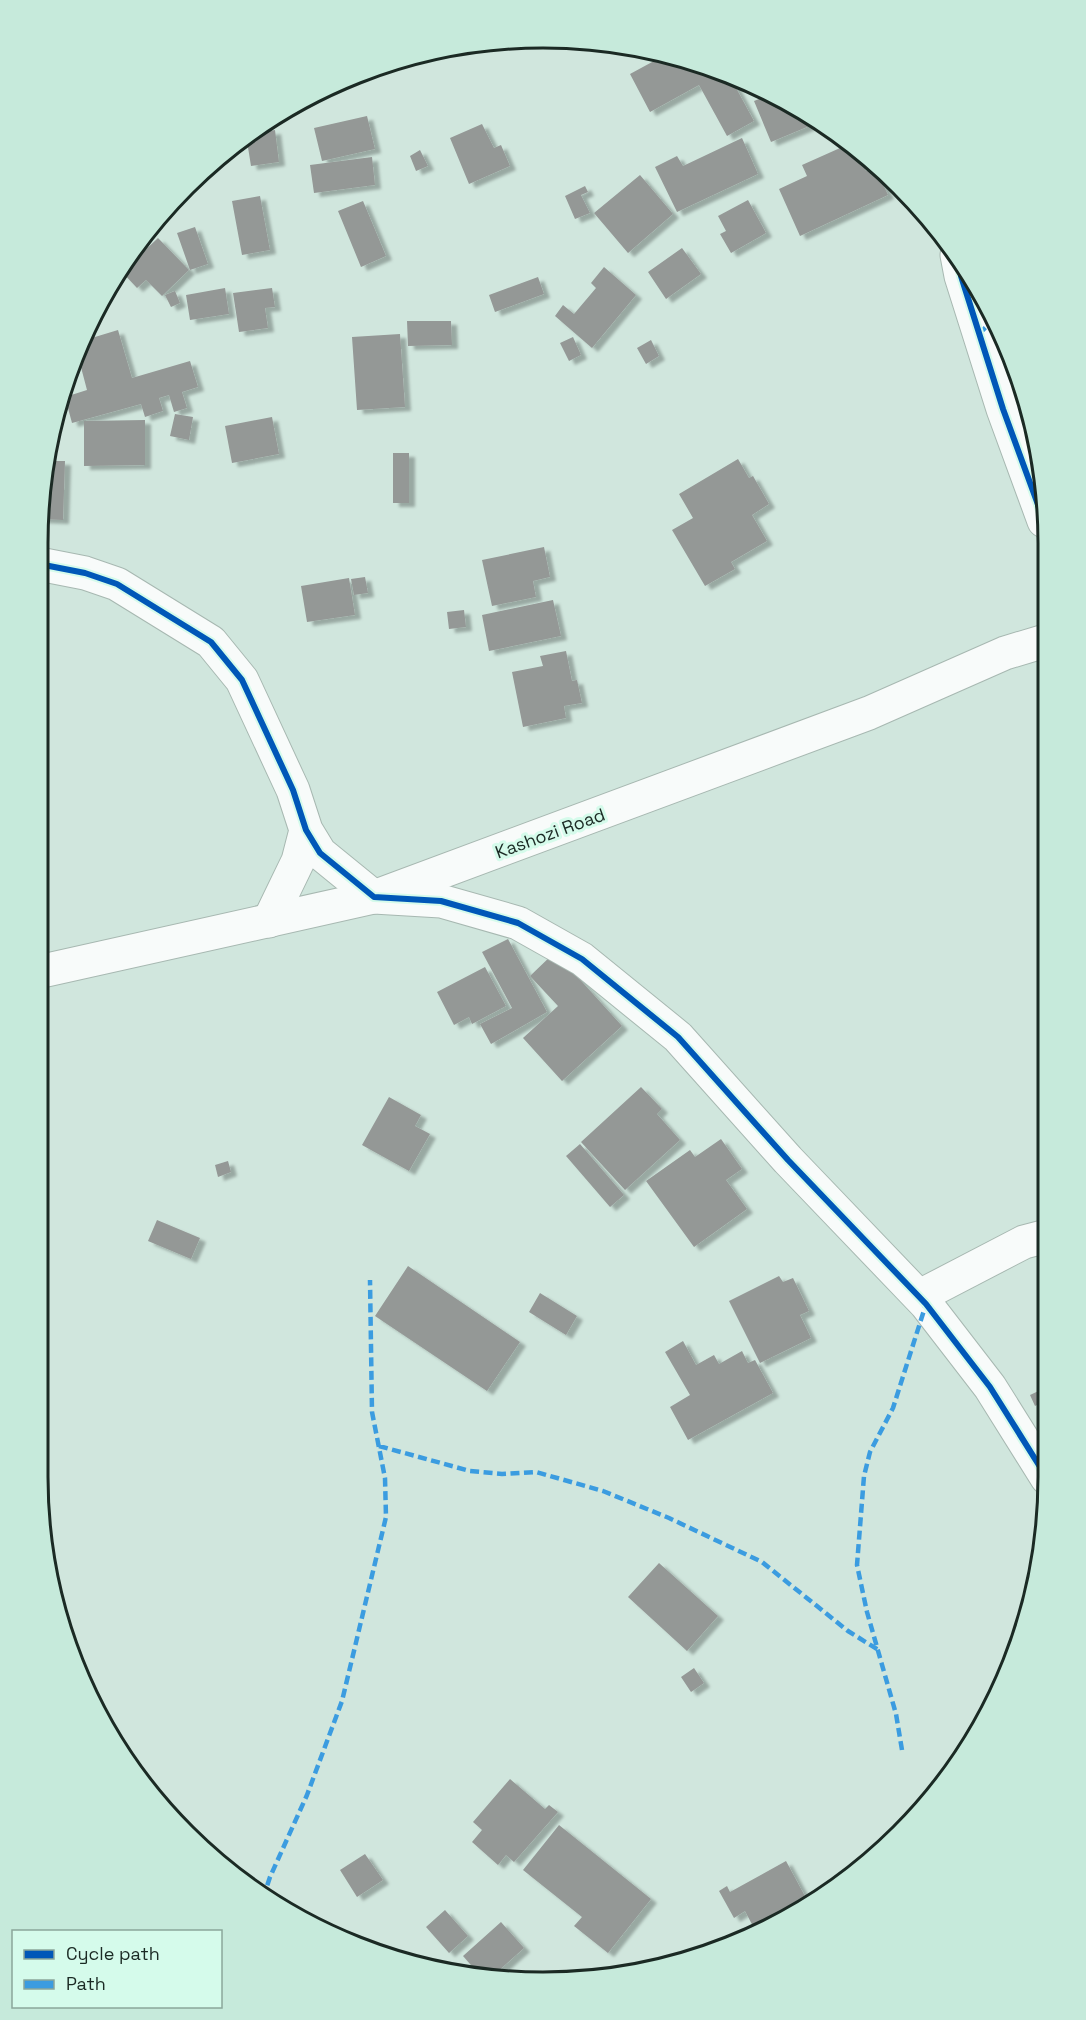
<svg xmlns="http://www.w3.org/2000/svg" width="1086" height="2020" font-family="'Space Grotesk',sans-serif">
<defs>
<filter id="shadow"><feDropShadow dx="6" dy="4" stdDeviation="1.5" flood-color="#0004"/></filter>
</defs>
<rect width="100%" height="100%" fill="#d0e6dd"/>
<path fill="#949896" filter="url(#shadow)" d="M665,55l40,9 24,11 25,46 -27,15 -28,-51 -49,27 -20,-38z
M772,94l23,11 24,17 -48,20 -17,-41z
M367,116l8,33 -53,12 -8,-33z
M482,124l12,24 7,-3 9,21 -41,18 -19,-46z
M275,130l4,32 -28,4 -5,-31z
M742,138l16,36 -81,38 -22,-45 22,-11 6,10z
M849,144l6,3 11,24 9,-4 13,28 -88,41 -21,-47 28,-13 -5,-11z
M420,150l8,16 -12,5 -6,-15z
M372,157l3,28 -61,8 -4,-28z
M640,175l33,39 -45,39 -34,-40z
M887,175l19,22 2,2 -7,4z
M585,186l3,6 -7,3 9,18 -15,6 -10,-23z
M260,196l10,54 -28,5 -10,-54z
M748,200l18,33 -35,20 -11,-19 6,-3 -8,-15z
M363,201l23,55 -25,11 -23,-56z
M195,227l13,37 -18,6 -13,-37z
M158,238l31,32 -27,26 -16,-16 -9,8 -15,-16z
M682,248l19,26 -35,25 -18,-27z
M604,267l32,28 -44,53 -37,-32 8,-11 11,9 22,-26 -5,-5z
M538,277l6,17 -49,18 -6,-17z
M225,288l4,26 -39,6 -4,-25z
M272,288l3,19 -10,1 3,20 -29,4 -6,-39z
M175,291l5,12 -9,4 -6,-12z
M407,321h44l1,24 -44,1z
M118,330l14,48 58,-17 8,26 -16,5 5,16 -13,4 -5,-17 -10,3 4,13 -18,6 -4,-13 -69,19 -7,-26 22,-7 -9,-34 7,-16z
M400,334l5,73 -48,3 -5,-73z
M573,337l8,18 -12,6 -9,-18z
M651,340l8,16 -13,8 -9,-16z
M175,414l18,3 -4,23 -19,-4z
M272,417l7,37 -47,9 -7,-37z
M145,420v45l-61,1v-45z
M393,453h16v50h-16z
M738,459l11,19 4,-2 16,28 -17,11 15,26 -36,21 4,7 -30,17 -33,-56 21,-12 -14,-24z
M47,461h18l-2,59 -24,-1z
M544,547l6,30 -17,4 3,16 -44,9 -10,-46z
M365,577l3,16 -14,2 -3,-16z
M349,578l6,37 -48,7 -6,-36z
M553,600l8,36 -72,15 -7,-36z
M464,610l2,17 -17,2 -2,-17z
M566,651l6,30 5,-1 5,23 -18,3 2,12 -43,9 -11,-55 31,-6 -3,-10z
M508,939l39,73 -56,32 -11,-20 32,-16 -30,-56z
M555,952l67,74 -60,55 -39,-43 35,-32 -28,-30z
M485,967l21,39 -34,18 -3,-7 -15,8 -17,-33z
M641,1087l21,22 -5,5 23,26 -55,50 -44,-48z
M389,1097l32,18 -6,11 15,8 -21,37 -47,-26z
M721,1139l21,30 -16,11 21,29 -53,38 -48,-66 44,-31 5,7z
M580,1144l44,51 -14,12 -44,-51z
M228,1161l3,11 -13,5 -3,-12z
M157,1220l43,18 -9,21 -43,-18z
M408,1266l112,76 -33,49 -112,-75z
M779,1276l4,6 10,-4 16,33 -9,4 11,23 -51,25 -31,-62z
M540,1293l37,23 -11,19 -37,-23z
M683,1341l13,24 18,-10 5,9 23,-13 6,12 7,-3 18,33 -85,47 -18,-33 20,-12 -25,-43z
M1047,1387v13l-12,6 -5,-11z
M659,1563l59,53 -31,35 -59,-54z
M694,1668l10,15 -13,9 -10,-15z
M510,1779l35,30 4,-4 9,7 -44,50 -8,-7 -8,10 -26,-23 10,-12 -9,-8z
M559,1825l92,74 -43,54 -34,-27 8,-9 -59,-47z
M365,1854l18,26 -26,17 -17,-27z
M786,1861l21,39 -51,32 -11,-21 -11,7 -15,-27 8,-5 3,6z
M445,1910l23,26 -19,17 -23,-26z
M501,1922l23,26 -28,25 -19,-1 -14,-16z"/>
<g fill="none" stroke-linecap="round" stroke-linejoin="round">
<defs>
<path id="street" d="M957,255l4,21 42,133 41,112
M39,564l46,9 32,11 94,58 31,38 51,110 13,40 14,23 54,44 67,4 77,22 64,36 96,78 110,123 138,144 64,83 57,91
M269,921l29,-60 8,-31
M920,1296l104,-54 23,-6"/>
<path id="secondary" d="M38,972l336,-75 495,-184 136,-60 40,-12"/>
</defs>
<use href="#street" stroke="#a7b8b1" stroke-width="35"/>
<use href="#secondary" stroke="#a7b8b1" stroke-width="35"/>
<use href="#street" stroke="#f8fbfa" stroke-width="33"/>
<use href="#secondary" stroke="#f8fbfa" stroke-width="33"/>
<path stroke="#3b9ce0" stroke-width="4.5" stroke-dasharray="9 4.5" stroke-linecap="butt" d="M979,334l13,-13
M379,1446l91,25 32,3 34,-2 67,19 66,27 93,44 86,69 32,20
M902,1750l-6,-36 -29,-102 -10,-47 7,-89 6,-24 23,-44 33,-104
M263,1898l7,-21 37,-82 35,-94 44,-184 -1,-39 -13,-66 -2,-132"/>
<defs>
<path id="cycleway" d="M957,255l4,21 42,133 41,112
M39,564l46,9 32,11 94,58 31,38 51,110 13,40 14,23 54,44 67,4 77,22 64,36 96,78 110,123 138,144 64,83 57,91"/>
</defs>
<use href="#cycleway" stroke="#d5fbeb" stroke-width="10"/>
<use href="#cycleway" stroke="#0057b8" stroke-width="6"/>
</g>
<g text-anchor="middle" dominant-baseline="central" stroke-width="6" stroke-linejoin="round" paint-order="stroke">
<g font-size="18" fill="#1b2a24" stroke="#d5fbeb">
<text transform="translate(550 833) rotate(-20)">Kashozi Road</text>
</g>
</g>
<path d="M0 0H1086V2020H0ZM543 48H543A495 495 0 0 1 1038 543V1477A495 495 0 0 1 543 1972H543A495 495 0 0 1 48 1477V543A495 495 0 0 1 543 48Z" fill="#c6eadb" fill-rule="evenodd"/>
<path fill="none" stroke="#1b2a24" stroke-width="3" d="M543 48H543A495 495 0 0 1 1038 543V1477A495 495 0 0 1 543 1972H543A495 495 0 0 1 48 1477V543A495 495 0 0 1 543 48Z"/>
<rect x="12" y="1930" width="210" height="78" fill="#d5fbeb" stroke="#8ba79b" stroke-width="1.5"/>
<rect x="24" y="1950" width="30" height="9" fill="#0057b8" stroke="#8ba79b" stroke-width="1.5"/>
<text x="66" y="1960" font-size="18" fill="#1b2a24">Cycle path</text>
<rect x="24" y="1980" width="30" height="9" fill="#3b9ce0" stroke="#8ba79b" stroke-width="1.5"/>
<text x="66" y="1990" font-size="18" fill="#1b2a24">Path</text>
</svg>
